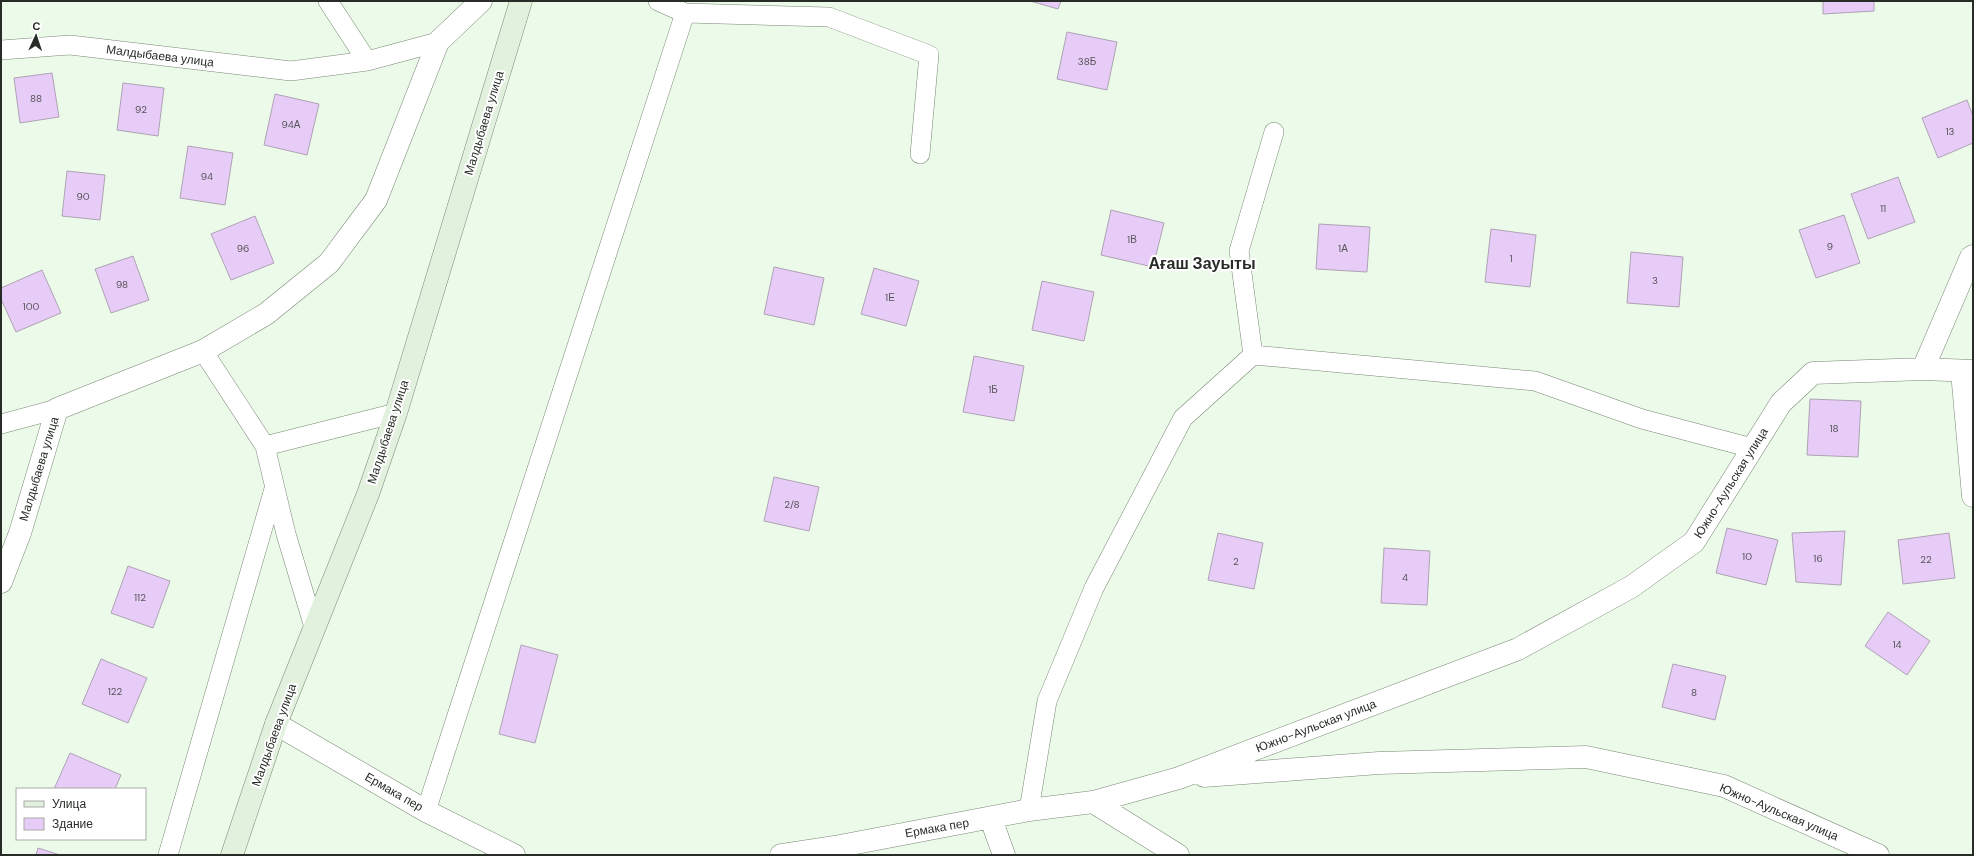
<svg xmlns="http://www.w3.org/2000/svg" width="1974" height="856" font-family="'DM Sans',sans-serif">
<rect width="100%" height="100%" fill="#ecfbe9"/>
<path fill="#e7ccf7" stroke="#aea2b4" d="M1030,1h31l-3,8z
M1823,1h51v10l-51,3z
M1067,32l50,10 -10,48 -50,-11z
M52,73l7,44 -39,6 -6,-45z
M123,83l41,5 -6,48 -41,-6z
M275,94l44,10 -12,51 -43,-10z
M1967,100l6,16v27l-35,15 -16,-40z
M188,146l45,7 -8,52 -45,-7z
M67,171l38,4 -5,45 -38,-4z
M1898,177l17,45 -47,17 -17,-45z
M1111,210l53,13 -11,44 -52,-12z
M1844,215l16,48 -44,15 -17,-48z
M255,216l19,47 -43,17 -20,-46z
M1319,224l51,3 -3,45 -51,-3z
M1491,229l45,6 -6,52 -45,-5z
M1631,252l52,5 -4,50 -52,-4z
M133,256l16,44 -38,13 -16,-44z
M774,267l50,11 -10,47 -50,-11z
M874,268l45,13 -13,45 -45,-12z
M42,270l19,43 -45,19 -15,-33v-11z
M1042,281l52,11 -10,49 -52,-11z
M974,356l50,10 -10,55 -51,-9z
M1810,399l51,2 -3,56 -51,-2z
M774,477l45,10 -10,44 -45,-10z
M1727,528l51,12 -12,45 -50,-12z
M1845,531l-4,54 -45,-3 -4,-49z
M1218,533l45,10 -9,46 -46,-9z
M1949,533l6,45 -52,6 -5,-44z
M1384,548l46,3 -3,54 -46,-2z
M128,566l42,15 -17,47 -42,-15z
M1888,612l42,29 -23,34 -42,-29z
M521,645l37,10 -23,88 -36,-9z
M101,659l46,19 -19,45 -46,-19z
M1673,664l53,12 -11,44 -53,-13z
M70,753l51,22 -6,14h-61z
M38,848l22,7h-24z"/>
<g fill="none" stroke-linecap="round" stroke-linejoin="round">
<defs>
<path id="service" d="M328,1l39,60
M658,1l27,12 144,4 100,38 -9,99
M1,50l69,-5 221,26 76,-10 71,-19
M203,351l62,95 21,88 28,93
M1253,355l282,26 107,38 110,29
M1,424l56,-15
M265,446l131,-33
M1029,810l18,-109 47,-113 89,-170 70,-63 -14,-104 35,-119
M426,811l259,-798
M168,855l106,-366"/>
<path id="minor" d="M1923,369l50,2
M1962,372l11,124
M1,582l19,-49 37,-124 146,-58 63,-37 63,-51 47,-63 62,-158 43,-41
M276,724l150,87 88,44
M1204,776l175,-13 207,-6 138,29 154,69
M1093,802l85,53
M991,819l13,36
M781,855l59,-9 189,-36 64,-8 86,-24 339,-129 113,-62 63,-45 87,-139 32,-30 110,-4 48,-112 2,-1"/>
<path id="secondary" d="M232,855l44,-131 92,-230 28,-81 125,-412"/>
</defs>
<use href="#service" stroke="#7a8776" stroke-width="20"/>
<use href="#minor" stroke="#7a8776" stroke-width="23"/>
<use href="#secondary" stroke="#7a8776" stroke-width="23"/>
<use href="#service" stroke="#fff" stroke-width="19"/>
<use href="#minor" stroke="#fff" stroke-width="22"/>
<use href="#secondary" stroke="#e2f0de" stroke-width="22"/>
</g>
<g text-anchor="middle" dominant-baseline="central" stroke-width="4" stroke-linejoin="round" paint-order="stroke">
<g font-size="10" fill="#57555a">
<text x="1087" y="61">38Б</text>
<text x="36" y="98">88</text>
<text x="141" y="109">92</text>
<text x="291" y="124">94А</text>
<text x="1950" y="131">13</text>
<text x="207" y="176">94</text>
<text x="83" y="196">90</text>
<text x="1883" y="208">11</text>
<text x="1132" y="239">1В</text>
<text x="1830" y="246">9</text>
<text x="243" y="248">96</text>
<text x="1343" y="248">1А</text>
<text x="1511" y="258">1</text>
<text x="1655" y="280">3</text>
<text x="122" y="284">98</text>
<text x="890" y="297">1Е</text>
<text x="31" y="306">100</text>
<text x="993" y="389">1Б</text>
<text x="1834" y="428">18</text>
<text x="792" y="504">2/8</text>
<text x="1747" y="556">10</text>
<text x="1818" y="558">16</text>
<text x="1926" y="559">22</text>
<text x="1236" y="561">2</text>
<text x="1405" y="577">4</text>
<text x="140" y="597">112</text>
<text x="1897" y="644">14</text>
<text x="115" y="691">122</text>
<text x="1694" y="692">8</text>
</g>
<g font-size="12" fill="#272d26" stroke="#fff">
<text transform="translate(160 56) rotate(7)">Малдыбаева улица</text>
<text transform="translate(484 123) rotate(-73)">Малдыбаева улица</text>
<text transform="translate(388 432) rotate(-72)">Малдыбаева улица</text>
<text transform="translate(39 469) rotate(-73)">Малдыбаева улица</text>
<text transform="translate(1731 483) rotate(-58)">Южно-Аульская улица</text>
<text transform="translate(1316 726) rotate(-21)">Южно-Аульская улица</text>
<text transform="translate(274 735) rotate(-70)">Малдыбаева улица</text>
<text transform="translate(394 792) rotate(30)">Ермака пер</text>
<text transform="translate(1779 812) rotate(23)">Южно-Аульская улица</text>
<text transform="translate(937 828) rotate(-10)">Ермака пер</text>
</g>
<g font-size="16" font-weight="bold" fill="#272d26" stroke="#fff">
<text x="1202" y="263">Ағаш Зауыты</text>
</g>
</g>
<rect width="1974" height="856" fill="none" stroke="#272d26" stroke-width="4"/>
<rect x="16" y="788" width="130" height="52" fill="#ffffff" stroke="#a9aba8"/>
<rect x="24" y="801" width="20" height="6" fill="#e2f0de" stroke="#a9aba8"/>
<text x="52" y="808" font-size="12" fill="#272d26">Улица</text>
<rect x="24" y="818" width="20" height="12" fill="#e7ccf7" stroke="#a9aba8"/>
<text x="52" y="828" font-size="12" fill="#272d26">Здание</text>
<g transform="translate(36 36) rotate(3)" stroke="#ffffff" stroke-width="3" paint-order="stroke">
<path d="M0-3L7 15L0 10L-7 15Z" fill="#272d26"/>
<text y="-6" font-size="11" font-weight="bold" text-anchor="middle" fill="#272d26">С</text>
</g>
</svg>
